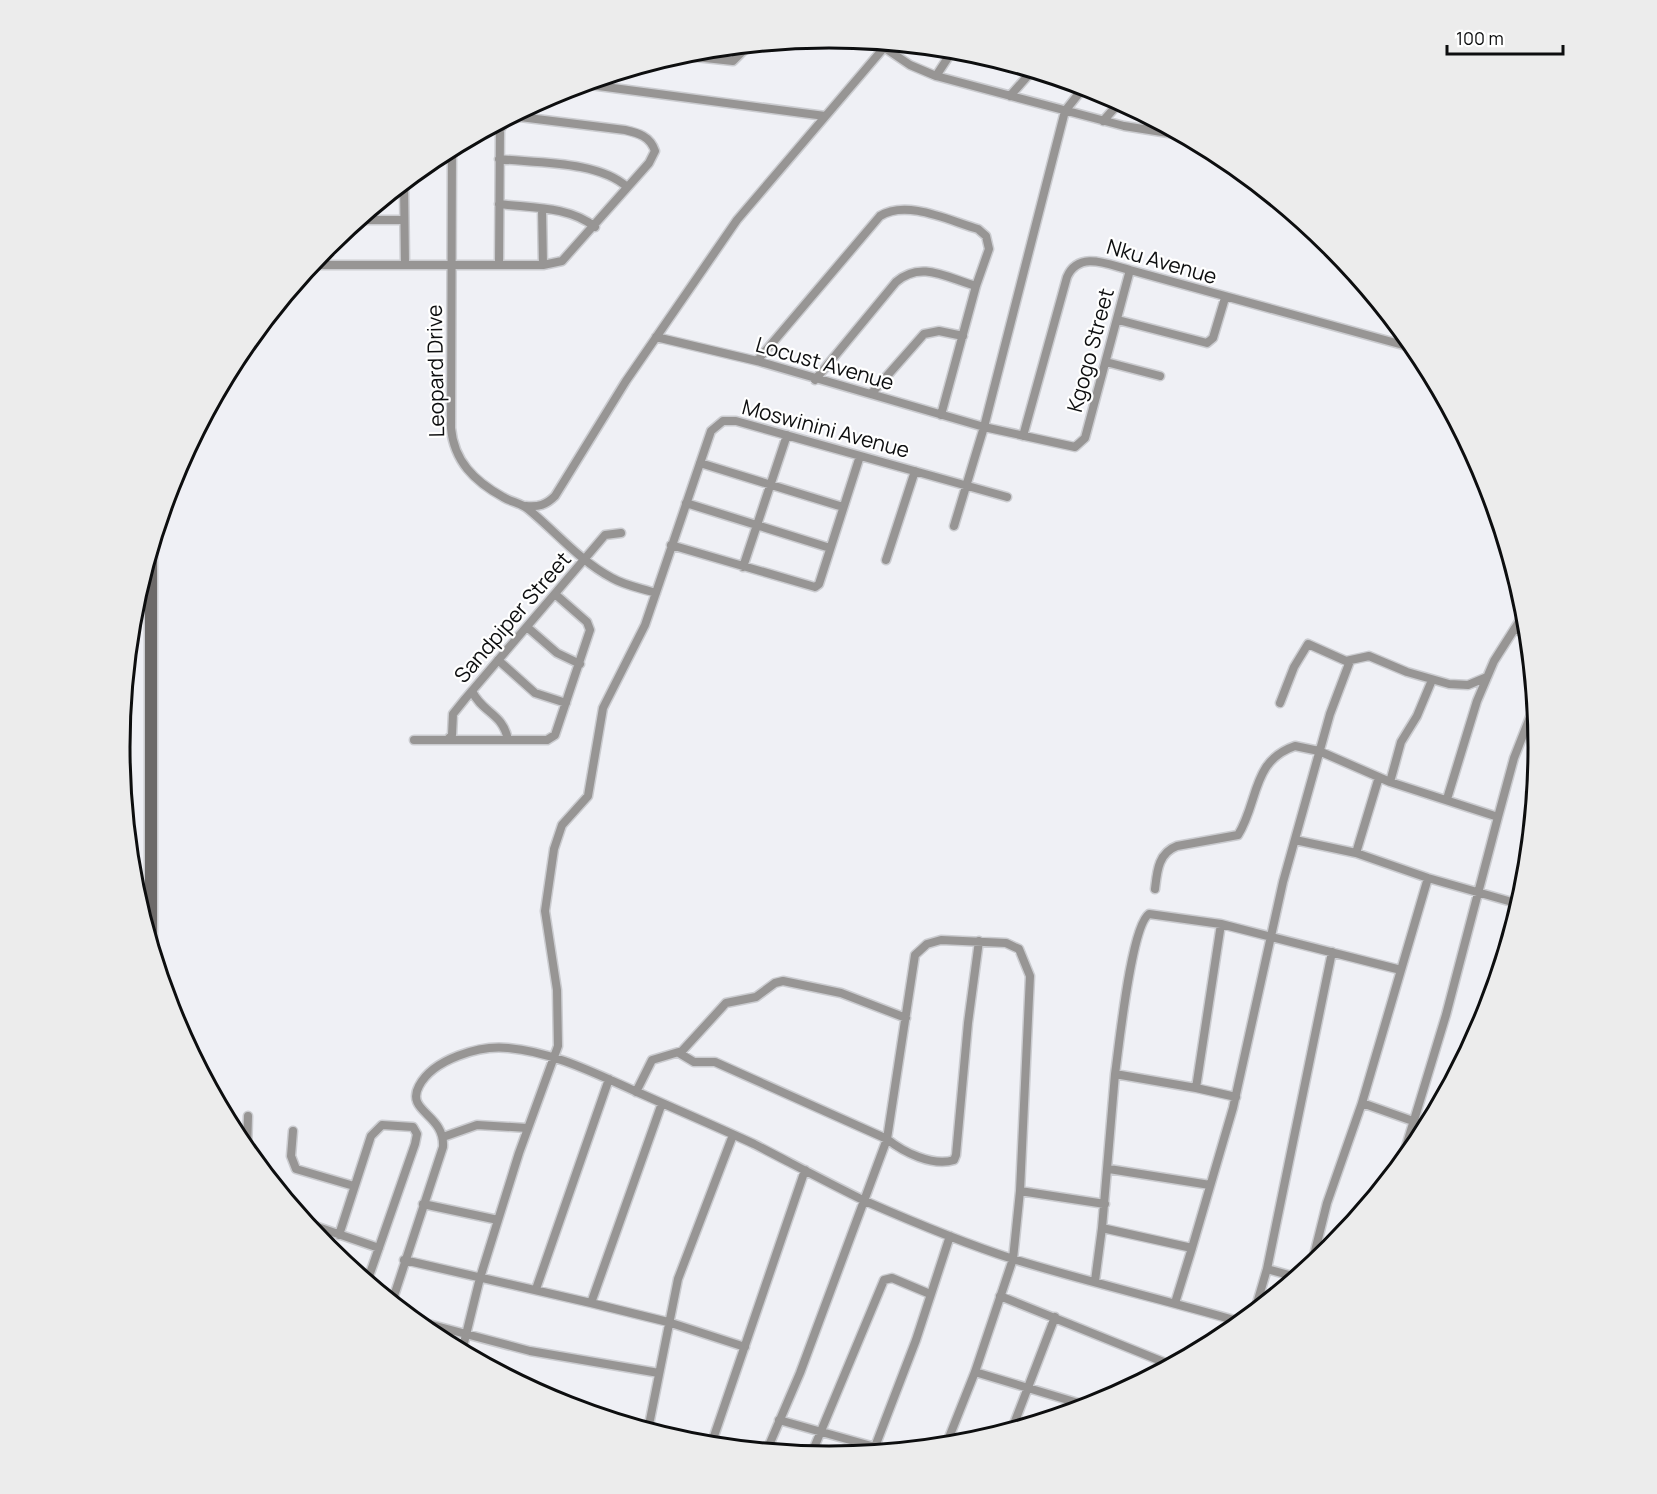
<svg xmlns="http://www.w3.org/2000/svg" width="1657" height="1494" font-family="Manrope,sans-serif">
<rect width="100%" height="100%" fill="#eff0f5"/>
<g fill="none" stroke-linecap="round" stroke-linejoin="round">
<defs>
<path id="minor" d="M876,42l34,23 26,11 188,50 57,9
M677,55l56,6 16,-16
M936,76l17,-26
M583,84l242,32
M1010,96l22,-25
M1103,121l17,-19
M452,148l-1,280c3,33 23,53 52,69 8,5 18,6 25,12 28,23 52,52 84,69 14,8 29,10 44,15
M499,159c38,4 100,2 128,28
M404,182l1,82
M499,204c32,4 70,2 96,23
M542,209l1,56
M357,220h47
M311,265h232l19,-4 87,-98 6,-12c-5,-15 -17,-18 -30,-21l-105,-13 -15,4 -5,9 -1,134
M1118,320l89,23 6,-5 12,-40
M656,337l101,24 227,66 91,20 10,-9 45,-168
M757,361l123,-145c27,-17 70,5 98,13l8,7 3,13 -13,37 -35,129
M1106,362l54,14
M815,380l81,-98c25,-22 51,-4 80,4
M871,394l53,-60 15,-3 24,5
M1023,436l44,-159c12,-27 42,-12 63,-7l284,78
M700,463l143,44
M686,503l144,45
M526,506c13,1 20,-1 29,-10l71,-115 111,-161 151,-177
M954,526l30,-99 81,-316 19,-24
M671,545l144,42 4,-3 41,-128
M886,560l29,-89
M743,567l44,-132
M527,627l30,26 23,11
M1515,628l10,-16
M498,660l37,33 31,10
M472,691c10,22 31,22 36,49
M1280,703l14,-36 14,-23 38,17 23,-5 38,16 42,12 19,1 19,-8
M448,739l4,-4 1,-21 12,-15 140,-164 16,-2
M414,740h133l8,-5 35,-105 -3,-8 -32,-28
M1390,782l11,-40 16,-26 15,-36
M1447,799l30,-98 17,-40 21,-33 12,6
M1498,817l16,-59 20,-51
M1295,840l61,13 72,25 91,26
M1356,853l23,-76
M1155,889c2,-17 3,-36 22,-43l61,-11c21,-33 13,-74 57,-89l24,5 71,31 108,35 -52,198 -45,148
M679,1053l15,9h21l172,77 28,-184 12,-11 14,-4 65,3 13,6 11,27 -10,215 -7,68 -38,113 -29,73
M1115,1074c4,-27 16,-148 34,-160l72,10 180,46
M1196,1088l40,9
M636,1092l16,-32 30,-9 44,-48 30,-6 19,-14 8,-2 58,12 65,25
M662,1103l-71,200 77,19 77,25
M1427,1126l-65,-23 66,-225
M293,1131l-2,25 5,13 58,17
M443,1137l34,-12 50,3
M247,1152l1,-36
M1109,1169l101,16
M1020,1191l85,13
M423,1204l75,16
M306,1223l73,25
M1102,1228l13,-154 81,14 25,-164
M339,1235l32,-99 11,-11 31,2 4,7 -2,10 -48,138
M1192,1248l41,-140 50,-226 47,-168 20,-53
M404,1260l187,43
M1312,1263l15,-60 35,-100
M1267,1269l29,8
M1095,1281l7,-53 90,20 -17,55
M536,1289l73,-210
M1000,1296l171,69
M392,1302l51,-155c2,-33 -38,-35 -24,-61 14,-27 61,-41 89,-38 45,4 86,25 127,43 40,18 80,35 119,53 37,19 74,39 111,57 48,21 98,42 148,58 75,23 152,41 228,63
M1255,1310l12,-41 65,-317
M413,1320l117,31 129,22
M462,1351l18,-73 39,-125 39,-107 -1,-56 -12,-79 9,-62 8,-24 26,-29 15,-88 42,-83 66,-194 12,-10h13l271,76
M975,1372l113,34
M779,1420l96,27
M1012,1429l43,-112
M648,1430l30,-151 55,-144
M711,1445l94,-275
M767,1450l33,-77 87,-234c16,13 46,28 67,21l2,-5 12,-132 11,-82
M873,1452l43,-112 34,-104
M811,1455l73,-175 8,-2 38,16"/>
<path id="secondary" d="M151,946v-399"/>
</defs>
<use href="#minor" stroke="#cbccd0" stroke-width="11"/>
<use href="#secondary" stroke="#cbccd0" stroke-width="15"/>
<use href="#minor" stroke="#979594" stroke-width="8"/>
<use href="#secondary" stroke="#6d6a69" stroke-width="12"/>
</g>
<g text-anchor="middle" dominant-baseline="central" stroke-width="4.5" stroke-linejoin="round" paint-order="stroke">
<g font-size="21" fill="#0d0e0f" stroke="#fff">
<text transform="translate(1162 261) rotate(16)">Nku Avenue</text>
<text transform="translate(1090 350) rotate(-75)">Kgogo Street</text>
<text transform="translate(825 363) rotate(16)">Locust Avenue</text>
<text transform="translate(435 371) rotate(-91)">Leopard Drive</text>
<text transform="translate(826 428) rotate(15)">Moswinini Avenue</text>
<text transform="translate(512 617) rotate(-49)">Sandpiper Street</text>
</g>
</g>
<path d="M0 0H1657V1494H0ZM130 747a699 699 0 1 1 1398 0a699 699 0 1 1-1398 0Z" fill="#ececec" fill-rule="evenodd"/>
<path fill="none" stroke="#0d0e0f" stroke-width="3" d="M130 747a699 699 0 1 1 1398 0a699 699 0 1 1-1398 0Z"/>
<path d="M1447 45v9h116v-9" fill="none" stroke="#0d0e0f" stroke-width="3"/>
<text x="1456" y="45" font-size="18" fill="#0d0e0f" stroke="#ffffff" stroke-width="4.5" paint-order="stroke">100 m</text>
</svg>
